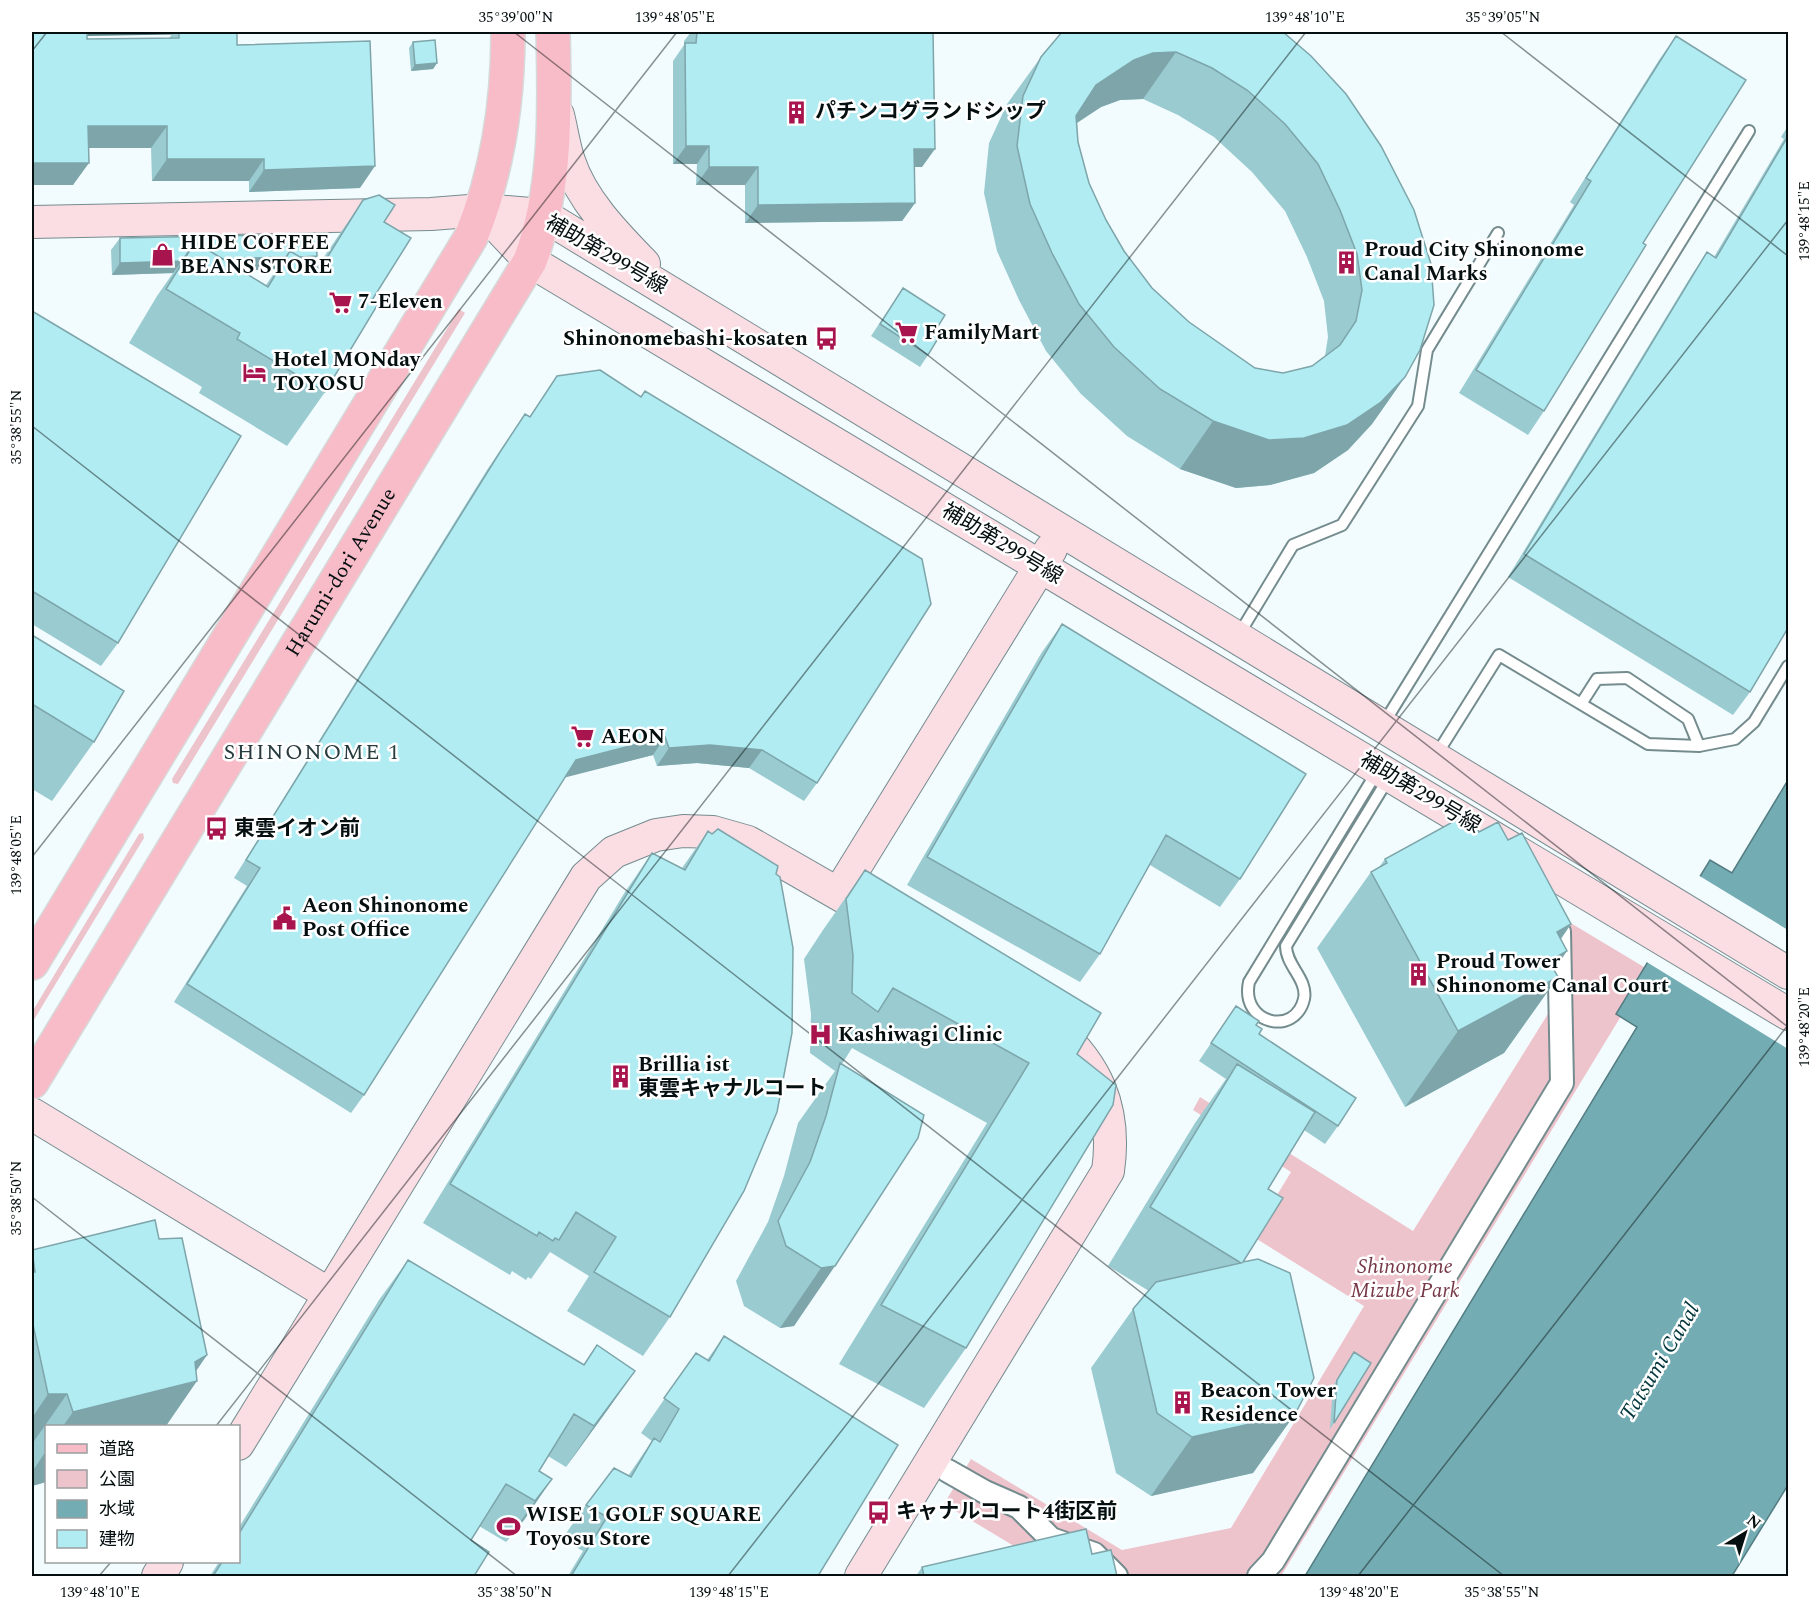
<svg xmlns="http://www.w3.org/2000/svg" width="1820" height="1608" font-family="Spectral,'Noto Sans JP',serif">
<rect width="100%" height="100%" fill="#f2fcfe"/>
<path fill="#eec4cc" d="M459,309l6,4 -287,471 -5,-1 -1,-4z
M143,833l1,5 -112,185v-11l107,-178z
M1447,849l202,121 -368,606h-217l-120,-72 27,-45 151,91 109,-22 133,-222 -112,-70 39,-64 -98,-62 7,-13 213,134 138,-222 -1,-68z"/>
<path fill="#74acb3" stroke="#537d82" stroke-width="1.5" d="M32,32h264l-264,4z
M1788,780v705l-56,91h-427l332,-549 -21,-13 94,-154 22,13z"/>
<path fill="#f2fcfe" d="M1698,875l90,55v119l-143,-88z"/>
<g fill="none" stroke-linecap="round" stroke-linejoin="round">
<defs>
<path id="lane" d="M1238,636l55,-91 49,-20 76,-119 9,-56 71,-117
M1581,704l16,-25 30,-1 61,41 11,27
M1384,723l365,-592
M1435,757l64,-102 149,89 51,2 36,-7 19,-17 34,-56
M1378,770l-129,212c-9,42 46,55 55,17 4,-20 -18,-33 -18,-53l102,-167"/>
<path id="street" d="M948,1471l37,21 34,15 32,32 43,15 22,22
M1259,1576l14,-15 289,-478 -3,-151"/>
<path id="secondary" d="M558,115c4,16 6,32 11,46 13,40 47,74 75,103
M482,210l48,51 1258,753
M32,222l399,-8 51,-4 61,5 1245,758
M839,893l212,-344
M32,1114l297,180
M238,1444l348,-567 28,-25 42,-17 27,-4 30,1 35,10 134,77
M158,1576l9,-14
M861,1576l247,-405c9,-63 -11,-108 -60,-148"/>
<g id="primary">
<path d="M32,963l439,-726c27,-66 37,-134 37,-205"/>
<path id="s1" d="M32,1082l498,-821c27,-73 25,-153 23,-229"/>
</g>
</defs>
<use href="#lane" stroke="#758c8f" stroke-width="14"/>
<use href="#street" stroke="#758c8f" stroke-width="26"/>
<use href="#secondary" stroke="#758c8f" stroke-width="34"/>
<use href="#primary" stroke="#d7d9d9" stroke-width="36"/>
<use href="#lane" stroke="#fff" stroke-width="10"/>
<use href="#street" stroke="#fff" stroke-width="22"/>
<use href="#secondary" stroke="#fbdde4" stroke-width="32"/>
<use href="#primary" stroke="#f8bbc8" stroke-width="33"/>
</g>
<path fill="#99cbd1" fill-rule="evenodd" d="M32,32l55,7 82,-1 5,-6h63v13l123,143 -111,4v-11h-97l-1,-33h-62l-16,37h-41z
M691,32h242l-11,135h-8l1,36 -13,18 -157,2v-38h-49l1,-21h-24v-103l11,-16v-4z
M1283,32l122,345 -33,47 -24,26 -34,23 -44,12 -34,3 -56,-19 -53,-33 -46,-42 -35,-43 -27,-51 -22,-49 -13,-58 5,-50 18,-39 34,-47zM1143,99l35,16 36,22 38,35 33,39 22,46 17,44 4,36 -3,19 -13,10 -29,7 -28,-5 -66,-46 -37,-34 -28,-37 -18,-31 -17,-37 -11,-41 -1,-19 24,-16 19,-7z
M1676,36l-33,207 -99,168 -16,24 -69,-42 115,-188 -4,-3 89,-142z
M413,42l24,21 -4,6 -22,2 -2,-23z
M1788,126v502l-38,64 -17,23 -225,-138 183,-301 16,-24 7,5 70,-118 -3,-2z
M363,200l21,22 -12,78 -47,92 -38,54 -88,-53 3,-6 -73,-44 28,-47 16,-23 -61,2 -1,-25 9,-12 197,18 -6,8 6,3zM277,269l-11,16 -24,-14z
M903,288l34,40 -9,27 -8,12 -49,-31z
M32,311l86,332 -17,23 -69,-42z
M557,376l260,407 -13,18 -55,-33 -52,-5 -40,3 -4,-11 -89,22 -200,318 -13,18 -177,-111 73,-116 -13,-8 253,-408 38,-56 5,3z
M1062,624l178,255 -20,28 -70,-42 -50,89 -20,28 -173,-97 135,-233z
M32,635l62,107 -42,59 -20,-12z
M708,831l-38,486 -27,39 -76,-45 22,-35 -39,-24 -19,27 -3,-2 -2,3 -14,-9 -2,4 -87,-52 202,-331 27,-39 30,15z
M1479,832l92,92 -10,15 -7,31 4,7 -54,76 -99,54 -88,-159 54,-76 9,-6 5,-7z
M865,870l212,184 -111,294 -42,60 -85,-44 148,-241 -135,-75 -10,16 82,51 -130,211 -14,2 -36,-22 -8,-25 32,-59 16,-46 14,-53 37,-52 -25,-18 1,-39 -7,-55 19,-29z
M1236,1006l20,19 3,9 79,92 -13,18 -21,-14 -36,59 -25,73 52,152 -42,59 -102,23 -35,-23 -25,-105 42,-59 16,-18 -41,-25 87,-143 31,-44 -27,-18z
M159,1239l48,116 -11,16 -30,55h-120v56l-14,4v-236z
M408,1260l176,104 13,-19 38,26 -29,41 -40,55 -18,-11 -9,15 13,8 -28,41 -18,22 -27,-16 -8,14 3,36h-264l9,-14h19v-33l141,-229z
M724,1336l94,240h-250l15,-25 -21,-12 24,-34 42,-29 24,-35 -11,-8 55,-80 11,7z
M1350,1358l-16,65 -4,6 3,-43z
M1092,1554l25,22h-201l6,-9z"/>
<path fill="#7da5aa" d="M1176,52l-33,47 -23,1 -19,7 -38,25 33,-47 38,-25 19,-7z
M437,63l-4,6 -22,2 4,-6z
M88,126h79l-16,22h-78z
M686,146h23l-12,18h-24z
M914,149h21l-13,18h-20z
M167,159h97l-15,22h-97z
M32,163h57l-16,22h-41z
M375,166l-15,22 -111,4 15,-22z
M709,167h49l-13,18h-49z
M915,203l-13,18 -157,2 13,-18z
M317,256l-9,12 -22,-11z
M286,257l-9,12 -101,4 7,-12z
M182,261l-9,12 -61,2 8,-12z
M1405,377l-33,47 -24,26 -34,23 -44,12 -34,3 -56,-19 33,-48z
M665,737l-12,18 -90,23 13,-18z
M710,745l52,5 -13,18 -52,-5 -40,3 12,-18z
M1571,924l-51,73 29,-36 18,-10 -23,34 14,-8 -54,76 -99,54 53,-76 99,-99z
M835,1266l-41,60 -14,2 41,-60z
M207,1355l-20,29 10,-3 -31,45h-103l10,-14z
M635,1371l-29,41 -40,55 28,-41z
M48,1394h19l-35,50v-26z
M1295,1414l-42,59 -102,23 41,-59z
M46,1451v31l-14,4v-14z
M552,1479l-28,41 -18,22 29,-41z"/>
<path fill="#b2ecf3" stroke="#7da5aa" stroke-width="1.5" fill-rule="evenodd" d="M32,32h55v7l92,-1v-6h58v13l133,-4 5,125 -111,4v-11h-97v-33h-79l1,37h-57z
M697,32h236l2,117h-21l1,54 -157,2v-38h-49v-21h-23l-1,-103h11z
M1062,32h221l28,24 35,38 35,52 33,64 17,54 3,41 -14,45 -15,27 -24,25 -34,23 -43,13 -35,2 -56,-19 -53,-32 -46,-42 -35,-43 -27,-51 -22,-49 -13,-58 6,-50 18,-39zM1176,52l36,16 35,22 38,34 33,40 22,46 17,44 5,36 -6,31 -16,24 -28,21 -29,7 -28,-5 -66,-46 -37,-34 -28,-37 -18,-31 -17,-37 -11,-41 -2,-26 20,-31 38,-25 19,-7z
M1676,36l70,44 -103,163 3,2 -102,166 -68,-41 115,-189 -5,-3z
M435,40l2,23 -22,2 -2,-23z
M1788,136v492l-38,64 -226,-138 183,-302 9,6z
M379,195l16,10 -11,17 27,16 -39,62 6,4 -53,88 -88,-53 3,-6 -74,-44 29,-47 73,45 22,-36 30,18 43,-69z
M316,234l1,22 -17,1 -10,-6 -4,6 -63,2 -28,-17 -13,19 -62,2v-25z
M903,288l42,27 -8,13 5,4 -14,23 -48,-31z
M32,311l209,125 -123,207 -86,-52z
M600,370l41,27 4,-6 277,168 9,45 -114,179 -55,-33 -52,-5 -41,3 -4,-11 -89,23 -212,335 -177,-111 73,-116 -14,-8 254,-408 25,-38 5,3 27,-41z
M1062,624l244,150 -66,105 -74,-44 -66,119 -173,-97z
M32,635l92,56 -30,51 -62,-38z
M1469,813l10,19 19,-10 10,18 14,-7 49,91 -14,8 10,19 -18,10 9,16 -100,54 -87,-159 16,-9 -2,-4z
M718,829l60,37 -2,8 4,3 13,71 -1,85 -15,79 -33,79 -74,126 -76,-45 22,-35 -40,-25 -17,28 -4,-2 -2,3 -14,-9 -2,4 -87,-52 202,-331 33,17 23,-39 4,3z
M865,870l236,143 -24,41 39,31 -3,20 -147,243 -85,-43 148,-242 -136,-75 -15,24 -26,-19 1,-38 -7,-56z
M1236,1006l23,15 -3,4 6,4 -3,5 97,64 -18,28 -127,-83z
M840,1063l84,52 -6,23 -83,128 -14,2 -35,-22 -8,-25 32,-59 16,-46z
M1237,1064l78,48 -47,77 15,9 -40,64 15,-3 32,14 24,105 -19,36 -103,23 -35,-24 -24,-104 23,-27 85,-19 -91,-56z
M155,1220l4,19 23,-1 25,117 -12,7 2,19 -124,31 -6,-18h-19l-16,-74v-48h3l-3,-22z
M408,1260l176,105 13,-20 38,26 -41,55 -20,-12 -35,57 13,8 -17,22 -29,-17 -35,56 18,12 -15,24h-261l9,-14h16v-27z
M724,1336l174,109 -80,131h-247l36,-59 -21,-12 28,-37 17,9 23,-39 6,4 19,-33 -15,-11 32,-45 13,8z
M1354,1352l17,11 -37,60 3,-43z
M1086,1529l6,25 19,-4 6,26h-193l-2,-9z"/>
<path fill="none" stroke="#060f10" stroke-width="1.5" stroke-opacity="0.45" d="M514,32l1274,995M1501,32l287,224M32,51l15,-19M32,426l1472,1150M32,857l645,-825M32,1197l485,379M216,1426l1090,-1394M99,1576l12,-14M728,1576l1060,-1356M1358,1576l430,-551"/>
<defs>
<symbol id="building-bare" viewBox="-9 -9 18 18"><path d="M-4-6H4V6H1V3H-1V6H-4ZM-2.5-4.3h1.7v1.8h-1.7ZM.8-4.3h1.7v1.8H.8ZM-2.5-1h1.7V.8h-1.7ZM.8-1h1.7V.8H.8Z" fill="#a8144d" stroke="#fff" stroke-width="2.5" paint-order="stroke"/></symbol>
<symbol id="shop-bare" viewBox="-9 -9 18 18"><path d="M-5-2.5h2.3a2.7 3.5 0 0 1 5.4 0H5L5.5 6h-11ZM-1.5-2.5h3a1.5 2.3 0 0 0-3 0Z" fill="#a8144d" stroke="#fff" stroke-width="2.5" paint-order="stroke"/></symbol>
<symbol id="supermarket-bare" viewBox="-9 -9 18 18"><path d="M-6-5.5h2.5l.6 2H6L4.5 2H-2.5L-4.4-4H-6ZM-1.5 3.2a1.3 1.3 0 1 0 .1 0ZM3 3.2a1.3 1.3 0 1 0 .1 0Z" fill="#a8144d" stroke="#fff" stroke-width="2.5" paint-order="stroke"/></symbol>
<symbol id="bus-bare" viewBox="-9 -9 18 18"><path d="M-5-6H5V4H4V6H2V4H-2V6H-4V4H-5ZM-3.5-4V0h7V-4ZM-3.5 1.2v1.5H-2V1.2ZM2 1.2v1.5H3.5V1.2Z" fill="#a8144d" stroke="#fff" stroke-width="2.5" paint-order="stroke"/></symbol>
<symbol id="hotel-bare" viewBox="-9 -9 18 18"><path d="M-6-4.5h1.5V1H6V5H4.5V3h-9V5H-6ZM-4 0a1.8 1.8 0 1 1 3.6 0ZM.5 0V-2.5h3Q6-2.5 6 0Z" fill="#a8144d" stroke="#fff" stroke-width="2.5" paint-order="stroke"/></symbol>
<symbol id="civic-bare" viewBox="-9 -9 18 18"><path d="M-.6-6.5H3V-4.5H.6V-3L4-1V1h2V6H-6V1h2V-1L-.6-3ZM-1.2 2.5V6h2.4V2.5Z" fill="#a8144d" stroke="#fff" stroke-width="2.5" paint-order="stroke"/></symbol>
<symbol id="hospital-bare" viewBox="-9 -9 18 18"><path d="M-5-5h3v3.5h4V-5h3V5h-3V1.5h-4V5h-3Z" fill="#a8144d" stroke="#fff" stroke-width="2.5" paint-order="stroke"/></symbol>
<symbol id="stadium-bare" viewBox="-9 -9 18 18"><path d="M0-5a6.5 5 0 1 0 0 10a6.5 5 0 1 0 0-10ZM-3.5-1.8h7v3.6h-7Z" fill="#a8144d" stroke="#fff" stroke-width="2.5" paint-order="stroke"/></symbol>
</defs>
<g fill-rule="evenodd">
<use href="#building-bare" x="780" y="96" width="33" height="33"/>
<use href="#shop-bare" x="146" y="238" width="33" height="33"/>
<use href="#building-bare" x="1330" y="246" width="33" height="33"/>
<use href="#supermarket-bare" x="324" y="286" width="33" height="33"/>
<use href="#supermarket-bare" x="890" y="316" width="33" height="33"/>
<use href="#bus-bare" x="810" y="322" width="33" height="33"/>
<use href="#hotel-bare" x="238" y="356" width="33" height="33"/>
<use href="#supermarket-bare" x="566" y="720" width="33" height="33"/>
<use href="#bus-bare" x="200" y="812" width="33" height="33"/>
<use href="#civic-bare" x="268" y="902" width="33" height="33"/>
<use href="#building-bare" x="1402" y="958" width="33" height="33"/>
<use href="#hospital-bare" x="804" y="1018" width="33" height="33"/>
<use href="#building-bare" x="604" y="1060" width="33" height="33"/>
<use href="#building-bare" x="1166" y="1386" width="33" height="33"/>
<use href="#bus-bare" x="862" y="1496" width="33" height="33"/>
<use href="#stadium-bare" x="492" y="1510" width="33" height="33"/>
</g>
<g text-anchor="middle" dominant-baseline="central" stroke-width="5" stroke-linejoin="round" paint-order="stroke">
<g font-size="21" font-weight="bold" fill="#060f10" stroke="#fff" text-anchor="start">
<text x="815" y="112">パチンコグランドシップ</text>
<text x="180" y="243">HIDE COFFEE<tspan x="180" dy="24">BEANS STORE</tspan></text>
<text x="1364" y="250">Proud City Shinonome<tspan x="1364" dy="24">Canal Marks</tspan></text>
<text x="358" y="302">7-Eleven</text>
<text x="924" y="333">FamilyMart</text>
<text x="808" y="339" text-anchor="end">Shinonomebashi-kosaten</text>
<text x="273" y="360">Hotel MONday<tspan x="273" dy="24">TOYOSU</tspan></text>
<text x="601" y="737">AEON</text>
<text x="234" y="829">東雲イオン前</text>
<text x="302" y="906">Aeon Shinonome<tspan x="302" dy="24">Post Office</tspan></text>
<text x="1436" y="962">Proud Tower<tspan x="1436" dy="24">Shinonome Canal Court</tspan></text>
<text x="838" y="1035">Kashiwagi Clinic</text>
<text x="638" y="1065">Brillia ist<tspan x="638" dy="24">東雲キャナルコート</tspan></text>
<text x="1200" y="1391">Beacon Tower<tspan x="1200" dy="24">Residence</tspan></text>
<text x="896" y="1512">キャナルコート4街区前</text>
<text x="526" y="1515">WISE 1 GOLF SQUARE<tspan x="526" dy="24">Toyosu Store</tspan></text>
</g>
<g font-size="21" fill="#060f10" stroke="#fff">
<text transform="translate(606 255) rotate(30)">補助第299号線</text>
<text transform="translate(1002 544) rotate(31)">補助第299号線</text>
<text stroke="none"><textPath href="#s1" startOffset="596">Harumi-dori Avenue</textPath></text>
<text transform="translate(1420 793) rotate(31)">補助第299号線</text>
</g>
<g font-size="21" font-style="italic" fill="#763746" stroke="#fff">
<text x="1405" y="1267">Shinonome<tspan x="1405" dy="24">Mizube Park</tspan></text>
</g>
<g font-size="22" letter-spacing="1.5" fill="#283c3f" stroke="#fff">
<text x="312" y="752">SHINONOME 1</text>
</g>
<g font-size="22" font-style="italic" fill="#00363c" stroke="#fff">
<text transform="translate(1660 1362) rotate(-59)">Tatsumi Canal</text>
</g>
</g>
<rect width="1820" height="1608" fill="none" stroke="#ffffff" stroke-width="66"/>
<rect x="45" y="1425" width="195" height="138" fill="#ffffff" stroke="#9b9f9f" stroke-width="1.5"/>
<rect x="57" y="1444" width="30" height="9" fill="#f8bbc8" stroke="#9b9f9f" stroke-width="1.5"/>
<text x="99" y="1455" font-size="18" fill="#060f10">道路</text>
<rect x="57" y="1470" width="30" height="18" fill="#eec4cc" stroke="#9b9f9f" stroke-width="1.5"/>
<text x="99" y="1485" font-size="18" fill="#060f10">公園</text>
<rect x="57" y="1500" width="30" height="18" fill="#74acb3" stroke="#9b9f9f" stroke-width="1.5"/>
<text x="99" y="1515" font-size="18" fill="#060f10">水域</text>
<rect x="57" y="1530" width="30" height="18" fill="#b2ecf3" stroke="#9b9f9f" stroke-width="1.5"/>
<text x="99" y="1545" font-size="18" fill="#060f10">建物</text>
<g transform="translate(1745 1533) rotate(38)" stroke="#ffffff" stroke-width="4.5" paint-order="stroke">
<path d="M0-4.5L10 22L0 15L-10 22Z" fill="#060f10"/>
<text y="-9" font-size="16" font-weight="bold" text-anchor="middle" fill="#060f10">N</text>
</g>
<rect x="33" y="33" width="1754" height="1542" fill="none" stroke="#060f10" stroke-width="2"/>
<g font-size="15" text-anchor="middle" fill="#060f10">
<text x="516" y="22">35°39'00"N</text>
<text x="675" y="22">139°48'05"E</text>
<text x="1305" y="22">139°48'10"E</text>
<text x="1503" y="22">35°39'05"N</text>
<text transform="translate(1804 221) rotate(-90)" y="5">139°48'15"E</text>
<text transform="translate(16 427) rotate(-90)" y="5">35°38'55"N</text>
<text transform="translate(16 855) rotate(-90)" y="5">139°48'05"E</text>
<text transform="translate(1804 1027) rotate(-90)" y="5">139°48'20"E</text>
<text transform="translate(16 1198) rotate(-90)" y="5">35°38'50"N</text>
<text x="100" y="1597">139°48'10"E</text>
<text x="515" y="1597">35°38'50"N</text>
<text x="729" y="1597">139°48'15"E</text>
<text x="1359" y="1597">139°48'20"E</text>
<text x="1502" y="1597">35°38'55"N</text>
</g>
</svg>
